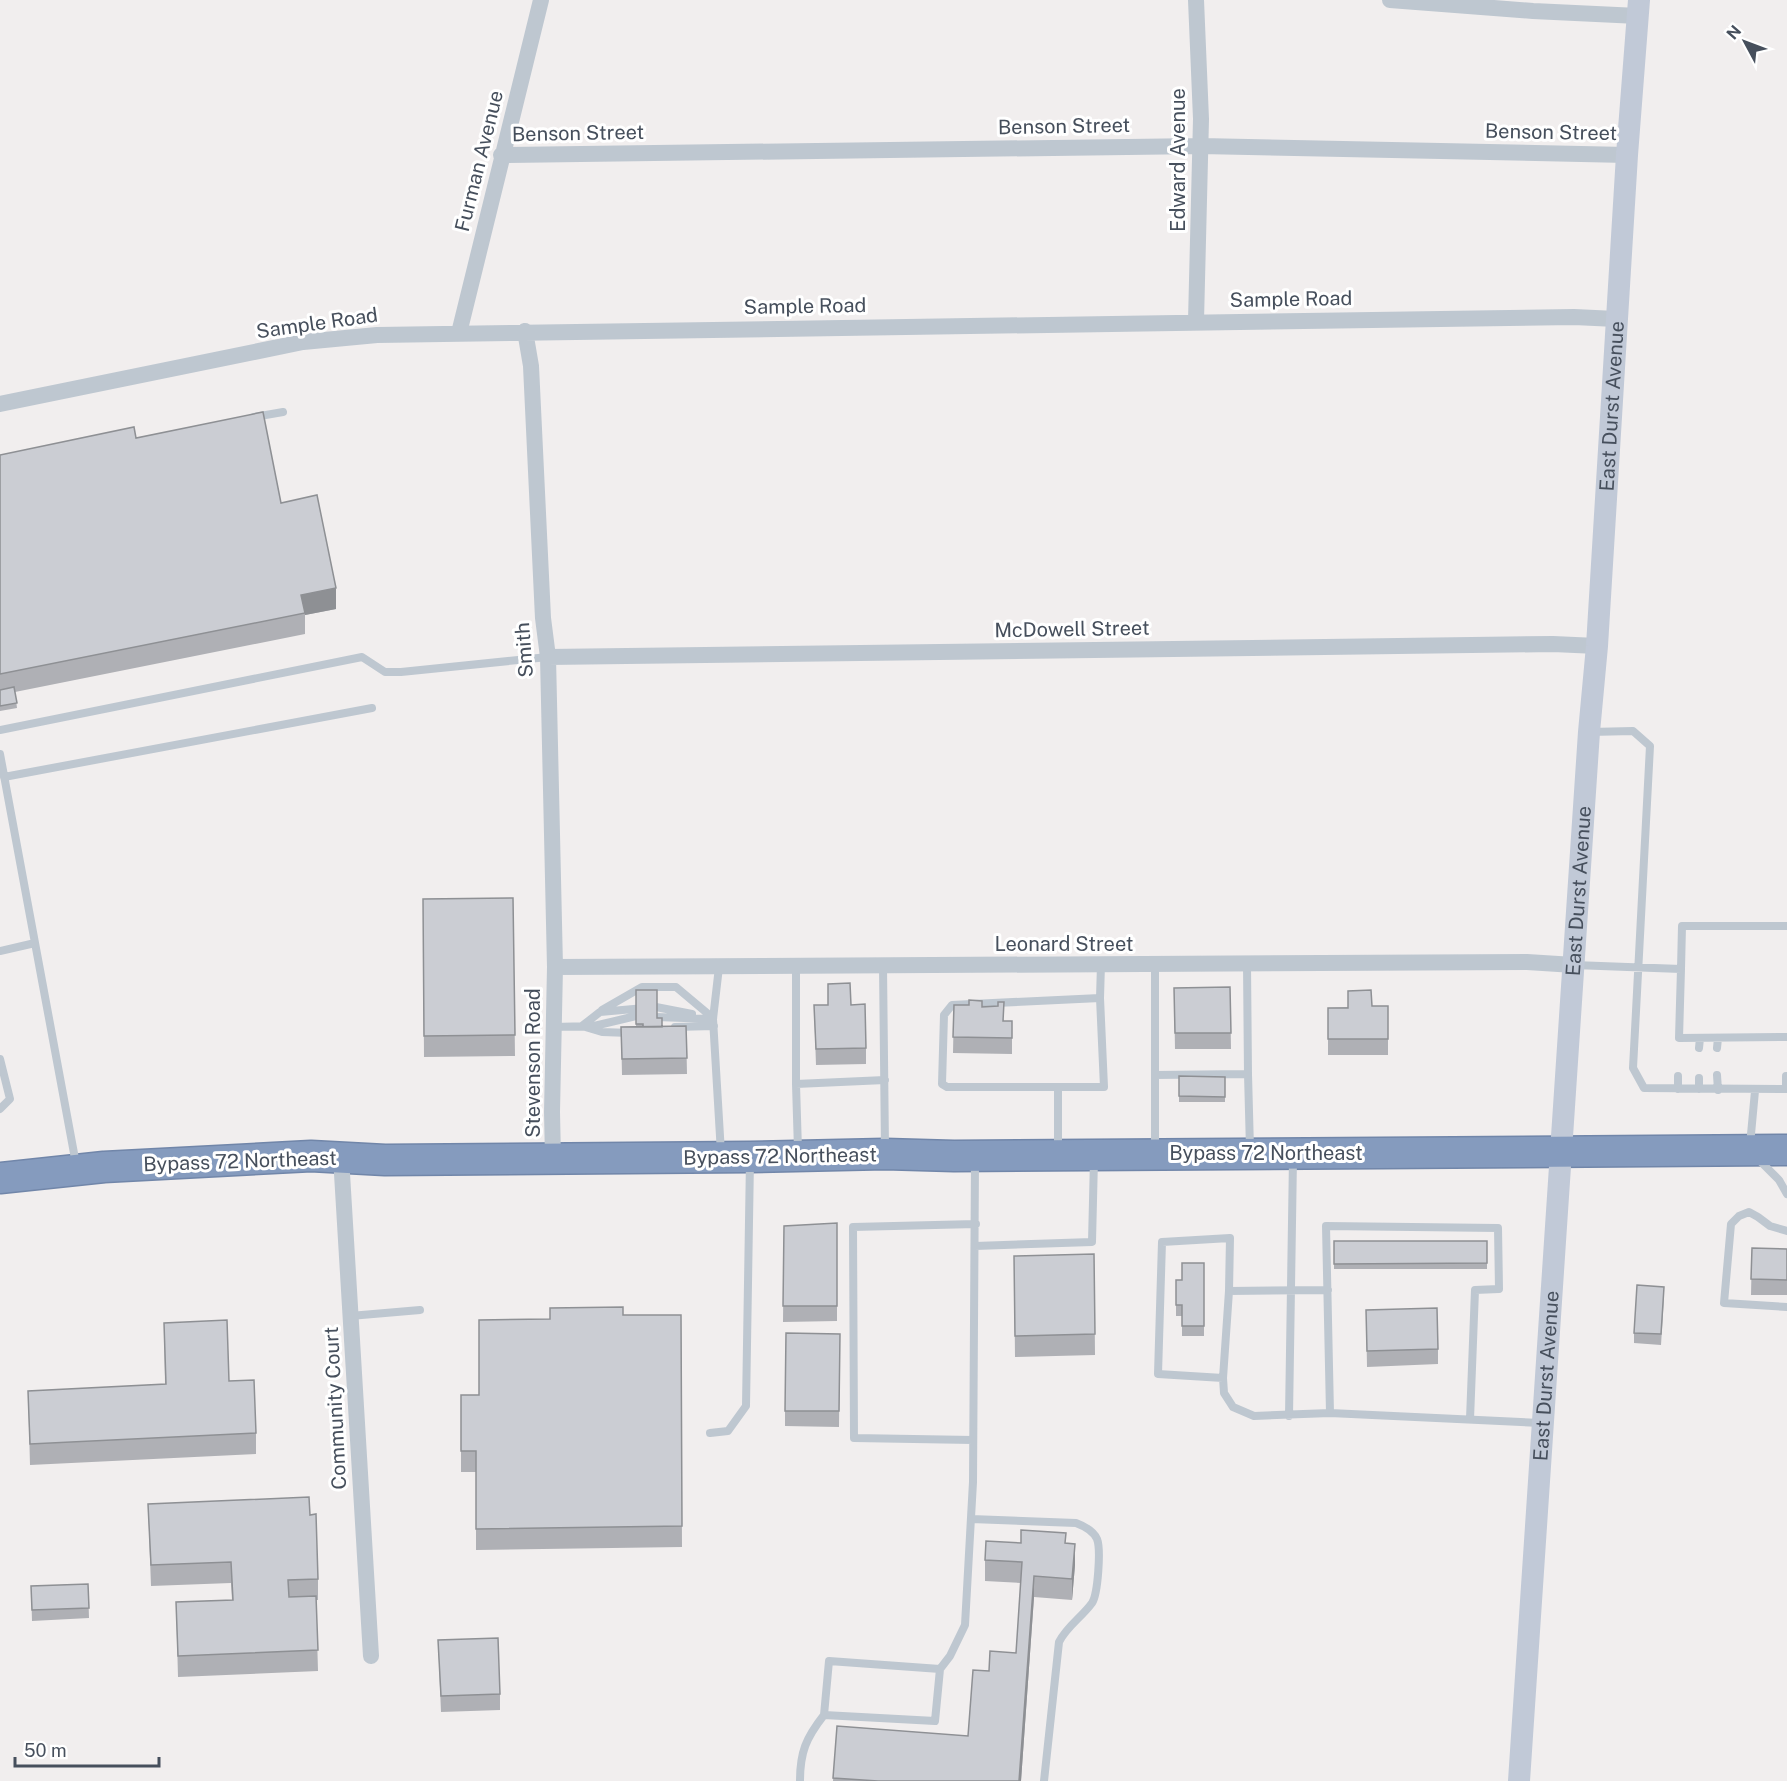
<svg xmlns="http://www.w3.org/2000/svg" width="1787" height="1781" font-family="'Public Sans',sans-serif">
<rect width="100%" height="100%" fill="#f1eeee"/>
<g fill="none" stroke-linecap="round" stroke-linejoin="round">
<defs>
<path id="highway" d="M0,1178l104,-11 207,-11 74,4 365,-3 135,-3 69,2 833,-6"/>
</defs>
<use href="#highway" stroke="#7186a9" stroke-width="33"/>
<path stroke="#bec7d0" stroke-width="8" d="M254,417l29,-5
M0,730l362,-73 23,15h16l147,-15
M1590,732l43,-1 17,15 -17,322 11,20 143,1
M0,754l76,410
M4,777l368,-69
M0,951l35,-8
M1247,964l1,110
M1574,965l107,4 -2,69 108,-1
M883,966l2,183
M796,967v117l2,66
M1681,969l1,-43h105
M1100,998l-148,7 -8,10 -2,69 5,3h157l-4,-89 1,-34
M602,1010l40,-23h34l37,31
M656,1017l57,2 8,134
M713,1019l6,-52
M582,1026l18,-14 56,-5 36,7
M582,1026l20,6 28,1
M553,1027l41,-1 42,-10
M675,1027l39,-1
M1699,1048l1,-10
M1717,1048l1,-10
M0,1059l10,40 -10,10
M1155,1075l93,-1 2,75
M1717,1075l1,15
M796,1084l89,-4
M1058,1088v63
M1678,1089v-13
M1699,1089v-11
M1786,1089v-13
M1750,1145l5,-54
M1155,1150v-185
M1757,1158l22,22 8,14
M1787,1231l-17,-5 -12,-9 -9,-5 -10,4 -8,8 -7,79 63,4
M1230,1238l-1,53 -6,87 -65,-4 4,-132z
M975,1246l117,-4 2,-83
M1229,1291l99,-1
M350,1316l70,-6
M1223,1378l1,15 9,14 21,9 76,-3 210,10
M1330,1413l-4,-187 172,2 1,61 -24,1 -5,129
M1289,1416l4,-258
M710,1433l18,-2 18,-25 4,-246
M973,1440l-119,-2 -1,-211 123,-3
M971,1519l105,4c8,3 17,7 21,16 4,10 1,55 -5,64 -10,14 -25,23 -33,39l-15,139
M940,1669l-5,52 -111,-6 5,-54 111,8 10,-13 15,-31 8,-143 2,-320
M800,1781c0,-29 6,-43 24,-66"/>
<path stroke="#bec7d0" stroke-width="16" d="M1196,0l5,119 -5,202
M1390,0l143,11 105,5
M501,155l700,-9 426,9
M525,331l6,35 12,252 5,39 7,310 -3,145 1,47
M459,333l82,-333
M0,404l303,-62 74,-7 1197,-18 42,2
M548,657l1005,-13 44,2
M555,967l972,-5 47,3
M341,1157l30,499"/>
<path stroke="#c1c9d7" stroke-width="22" id="s1" d="M1519,1781l70,-1049 8,-86 30,-491 12,-155"/>
<use href="#highway" stroke="#859bbe" stroke-width="30"/>
</g>
<path fill="#afb0b5" d="M136,438l145,65 55,106 -31,6v19l-290,58 2,16 -17,3v-256z
M513,898l2,158 -91,1 -1,-158z
M1230,987l1,62h-56l-1,-61z
M636,990l26,37 24,-1 1,48 -65,1 -1,-48h15z
M814,1005h37l15,43v16l-50,1z
M954,1005l44,1 6,15h8v33l-59,-1z
M1372,1006h16v49h-60v-47z
M1179,1076l46,1v25h-46z
M837,1223v98l-54,1 1,-96z
M1334,1241h153v28h-153z
M1752,1248l35,1v46h-36z
M1094,1254l1,101 -80,2 -1,-101z
M1204,1263v73h-22v-20h-6v-36h6z
M1664,1297l-3,48 -27,-2v-10z
M1366,1310l72,39v15l-71,3z
M623,1315h58l1,232 -206,3v-78h-15v-77h18l71,-76z
M164,1323l65,58 27,52v21l-226,11 -2,-74 137,-7z
M840,1334l-1,93 -54,-1v-15z
M148,1504l162,11 8,64v21h-2l2,71 -140,6 -2,-75 56,-2 -1,-17 -80,3z
M1021,1543h45l9,22 -3,35 -38,-3 -13,184h-188l4,-55 131,10 21,-65 27,-18 5,-70 -36,-2v-21z
M88,1584l1,34 -57,3 -1,-35z
M438,1640l62,54v16l-59,2z"/>
<path fill="#8e9094" d="M336,588v21l-31,6 -4,-20z
M1075,1544v21l-3,35v-21z
M1034,1576v21l-13,184h-2z"/>
<path fill="#cbcdd3" stroke="#8e9094" stroke-width="1.5" d="M263,412l18,91 36,-8 19,93 -35,7 4,18 -305,61v-219l134,-28 2,11z
M14,687l3,16 -17,3v-16z
M513,898l2,137 -91,1 -1,-137z
M850,983l1,22 14,-1 1,44 -50,1 -2,-44h14v-21z
M1230,987l1,46h-56l-1,-45z
M636,990h21v28h5v9h-19v-3h-7z
M1371,990l1,16h16v33h-60v-31h20v-17z
M969,1000l13,1v6l16,-1v-4h6l-1,19h9v17l-59,-1 1,-32h15z
M686,1026l1,32 -65,1 -1,-32z
M1179,1076l46,1v20l-46,-1z
M837,1223v83h-54l1,-80z
M1334,1241h153v22l-153,1z
M1752,1248l35,1v31l-36,-1z
M1094,1254l1,80 -80,2 -1,-80z
M1182,1263h22v63h-22v-21h-6v-25h6z
M1637,1285l27,2 -3,47 -27,-1z
M623,1307v8h58l1,211 -206,3v-78h-15v-56h18v-75l71,-1v-11z
M1437,1308l1,41 -71,2 -1,-41z
M227,1320l2,61 25,-1 2,53 -226,11 -2,-53 138,-7 -2,-61z
M786,1333l54,1 -1,77h-54z
M309,1497l1,18 6,-1 2,65 -30,1 1,17 27,-1 2,54 -140,6 -2,-54 57,-2 -2,-38 -80,3 -3,-61z
M1021,1530l45,3 -1,10 10,1 -3,35 -38,-3 -15,205h-141l-45,-3 4,-52 131,10 5,-66 16,1 1,-20 26,2 6,-91 -37,-2 1,-19 35,2z
M88,1584l1,24 -57,2 -1,-24z
M498,1638l2,56 -59,2 -3,-56z"/>
<g text-anchor="middle" dominant-baseline="central" stroke-width="6" stroke-linejoin="round" paint-order="stroke">
<g font-size="20" fill="#464f5c" stroke="#fff">
<text transform="translate(1064 126) rotate(-1)">Benson Street</text>
<text transform="translate(1551 132) rotate(1)">Benson Street</text>
<text transform="translate(578 133) rotate(-1)">Benson Street</text>
<text transform="translate(1178 160) rotate(-90)">Edward Avenue</text>
<text transform="translate(479 161) rotate(-76)">Furman Avenue</text>
<text transform="translate(1291 299) rotate(-1)">Sample Road</text>
<text transform="translate(805 306) rotate(-1)">Sample Road</text>
<text transform="translate(317 323) rotate(-8)">Sample Road</text>
<text stroke="none"><textPath href="#s1" startOffset="1378">East Durst Avenue</textPath></text>
<text transform="translate(1072 629) rotate(-1)">McDowell Street</text>
<text transform="translate(524 650) rotate(-94)">Smith</text>
<text stroke="none"><textPath href="#s1" startOffset="892">East Durst Avenue</textPath></text>
<text x="1064" y="944">Leonard Street</text>
<text transform="translate(533 1063) rotate(-90)">Stevenson Road</text>
<text x="1266" y="1153">Bypass 72 Northeast</text>
<text transform="translate(780 1156) rotate(-1)">Bypass 72 Northeast</text>
<text transform="translate(240 1161) rotate(-2)">Bypass 72 Northeast</text>
<text stroke="none"><textPath href="#s1" startOffset="406">East Durst Avenue</textPath></text>
<text transform="translate(335 1408) rotate(-93)">Community Court</text>
</g>
</g>
<g transform="translate(1745 42) rotate(311)" stroke="#ffffff" stroke-width="4.5" paint-order="stroke">
<path d="M0-4.5L10 22L0 15L-10 22Z" fill="#464f5c"/>
<text y="-9" font-size="16" font-weight="bold" text-anchor="middle" fill="#464f5c">N</text>
</g>
<path d="M15 1757v9h144v-9" fill="none" stroke="#464f5c" stroke-width="3"/>
<text x="24" y="1757" font-size="18" fill="#464f5c" stroke="#ffffff" stroke-width="4.5" paint-order="stroke">50 m</text>
</svg>
